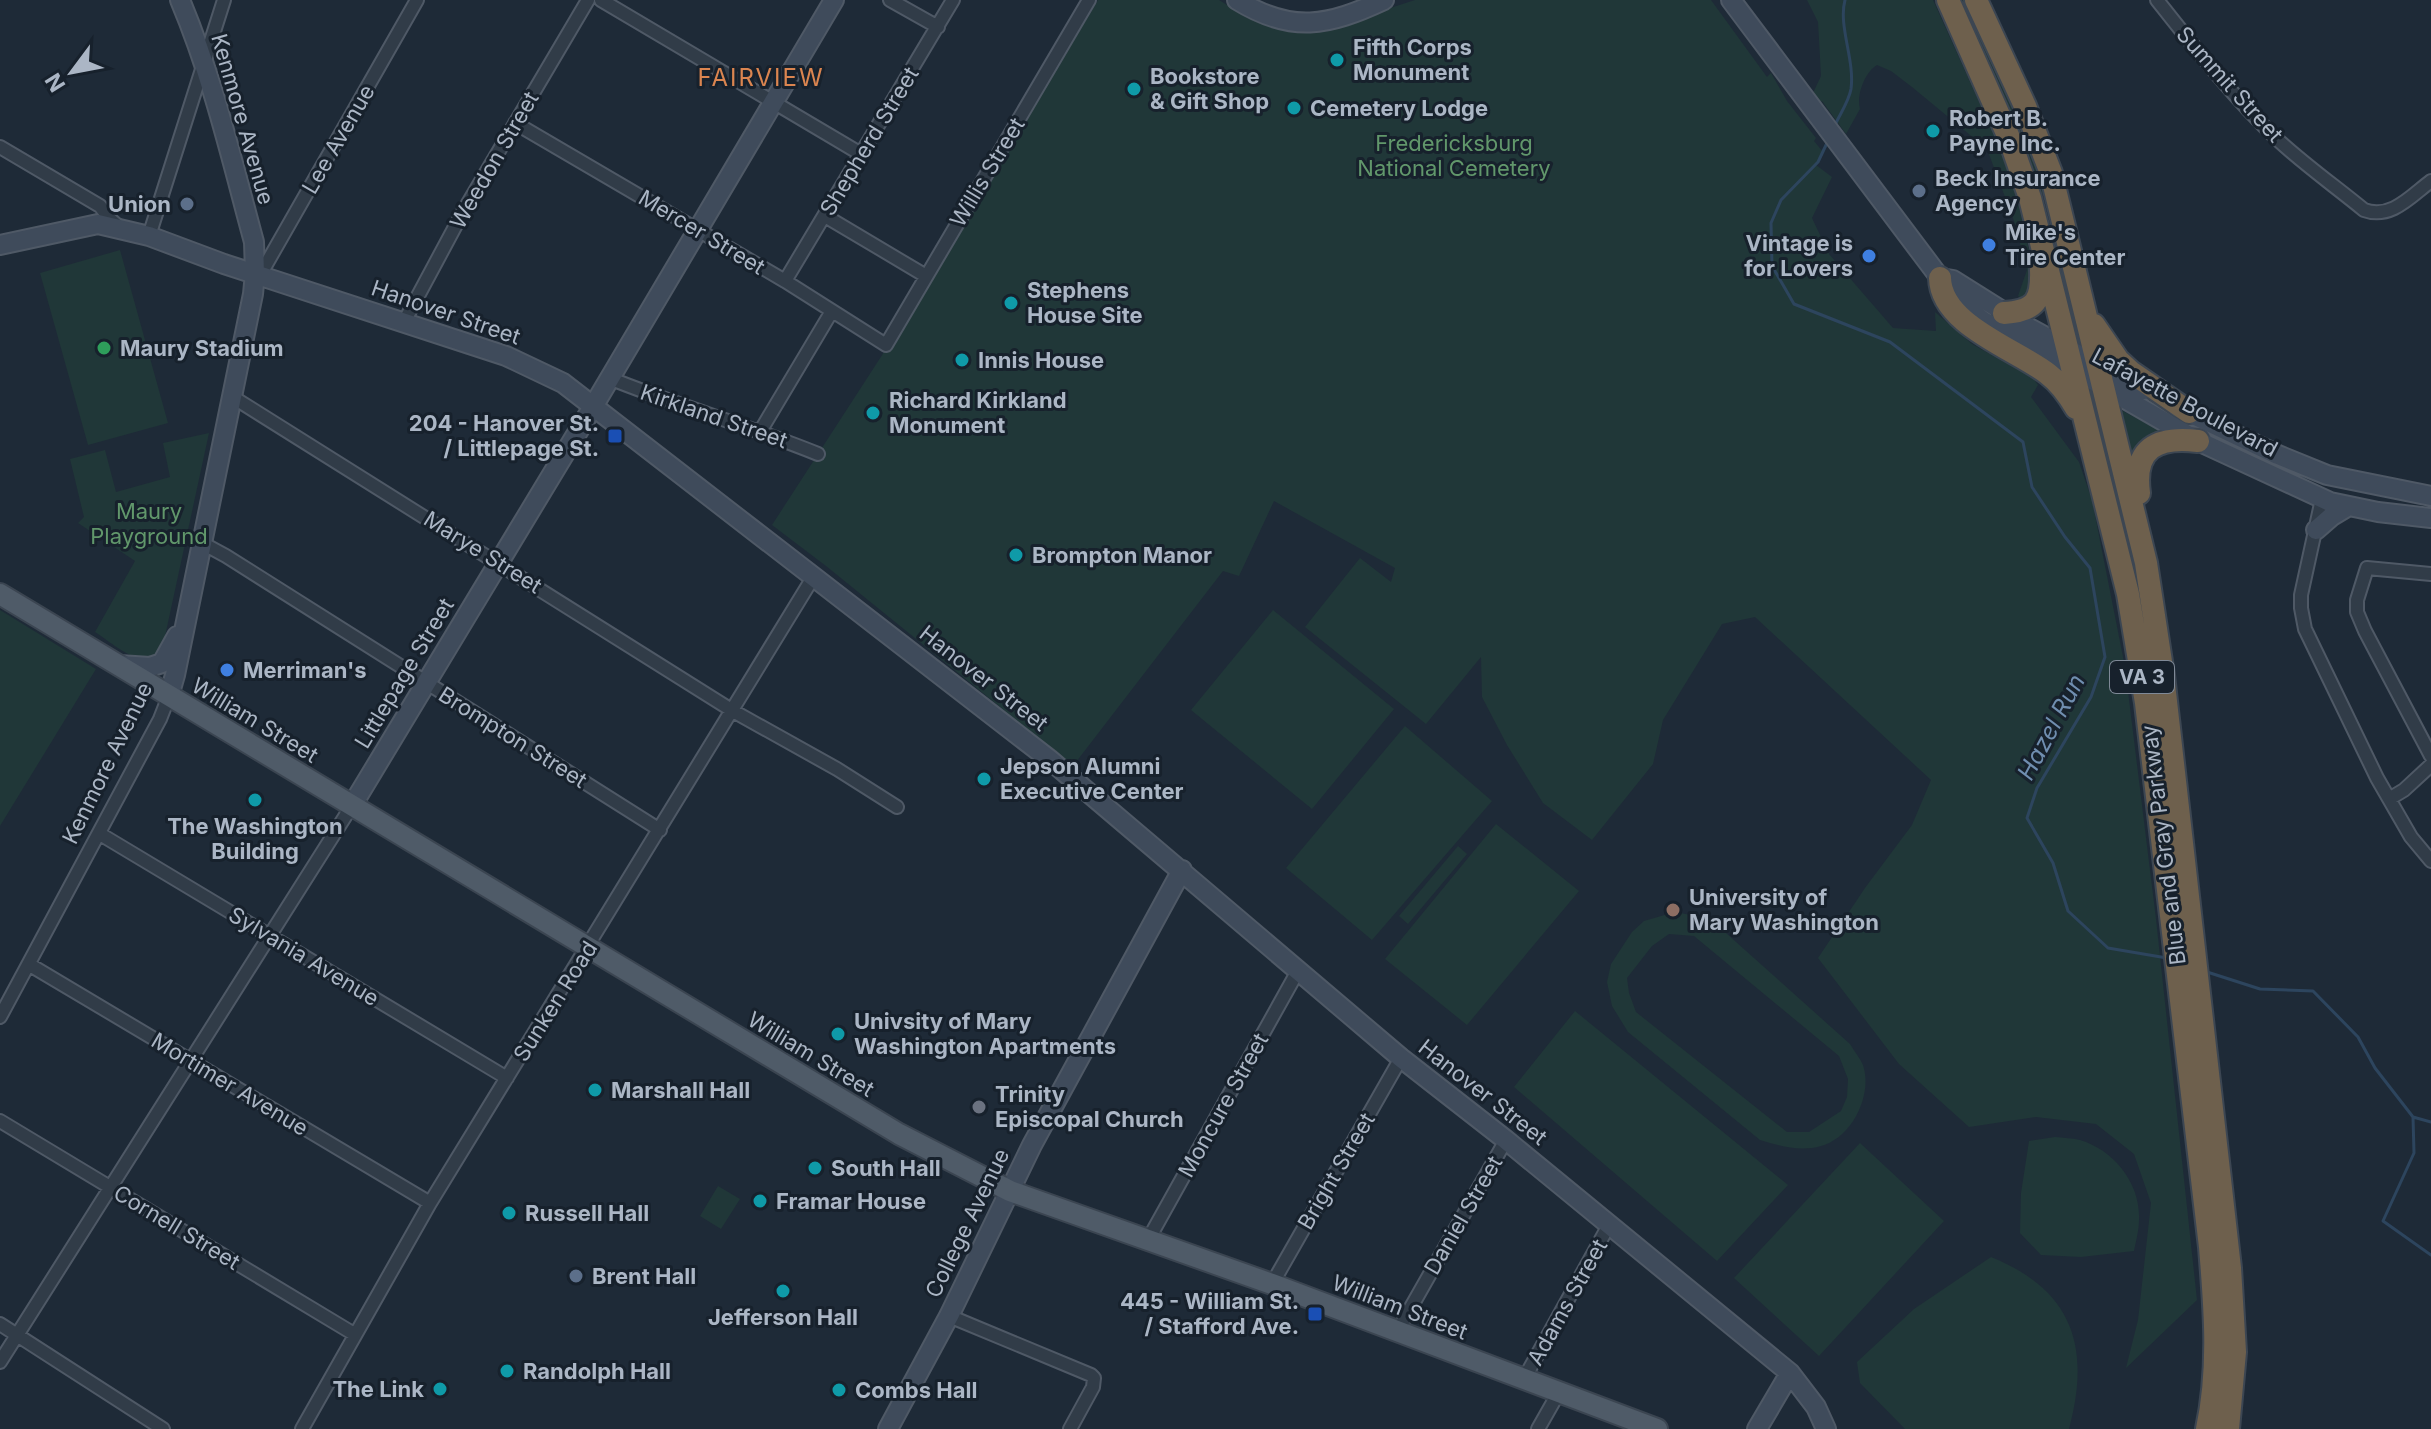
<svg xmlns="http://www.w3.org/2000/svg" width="2431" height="1429" font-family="Inter,sans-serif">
<rect width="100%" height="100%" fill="#1e2a37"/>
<path fill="#203738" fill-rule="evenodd" d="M1098,0h121l29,18 33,12 14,2h25l30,-7 31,-14 34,-11h296l56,77 4,-4 16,28 29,37 -2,3 9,11 -7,13 16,12 -20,41 17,36 64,74 43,3 -1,-19 37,32 61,34 5,7 -7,12 48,65 13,38 33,167 31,252 41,381 -71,68 12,-48 13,-117 -17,-49 -38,-30 -60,-7 -67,10 -70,-63 -81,-106 47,-70 47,-63 19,-45 -176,-163 -33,7 -59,96 -10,44 -61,76 -49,-37 -36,-58 -25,-48 -1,-40 -55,67 -121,-97 55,-69 31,24 4,-14 -121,-67 -35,75 -16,-5 -150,195 -247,-200 -54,-41 149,-230z
M1807,0h126l71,157 9,25 24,102 -9,18 -10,-6 9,-26 -13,-49 -27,-72 -75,-62 -21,-16 -14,-6c-12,7 -21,30 -17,44l-14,25 -24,-33 -2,2 -7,-10 8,-17 -3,-54z
M1953,0h16l57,128 24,75 -18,-21z
M120,250l48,173 -80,22 -48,-172z
M2117,408l50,26 -36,33z
M209,433l-45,208c-16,37 -47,5 -69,-9l40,-71 -57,-38 6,-6 -14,-58 35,-9 11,42 54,-15 -7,-34z
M0,610l96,59 -96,157z
M1273,610l121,99 -82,100 -121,-99z
M1405,726l87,75 -120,139 -86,-72z
M1496,824l83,67 -112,134 -82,-66z
M1458,846l9,8 -59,70 -9,-8z
M1680,913l21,4 16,8 133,119c4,7 10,14 13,21 10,30 -11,73 -42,81 -21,6 -41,0 -61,-6l-132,-108 -16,-26 -5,-24 4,-18 21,-32 12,-11 24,-7zM1669,934l25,2 145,120 9,23 -1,18 -6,14 -32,21h-22l-151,-120 -7,-19 -2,-15 25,-32z
M1575,1011l213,174 -71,76 -203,-174z
M2055,1137c8,1 17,1 25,3 34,10 61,44 59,80 0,10 -3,21 -5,31l-53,6 -40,-2 -21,-22 1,-40 8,-52z
M1860,1143l84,78 -125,135 -85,-78z
M718,1186l22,13 -19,30 -21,-13z
M1991,1257c82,33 100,90 78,172h-164l-45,-46 -3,-21 57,-53z"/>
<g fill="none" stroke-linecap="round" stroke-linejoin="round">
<path stroke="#2d455e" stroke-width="3" d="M1835,125c5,-11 14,-24 16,-36 4,-29 -13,-63 -6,-89
M1827,143l-9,19 -37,38 -10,23 1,43 22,38 96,38 133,100 9,45 33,50 25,31 15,89 -14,40 -54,91 -10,30 26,45 15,48 40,37 59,10
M2204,971l56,18 53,2 45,46 17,31 38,49 18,5
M2413,1117l1,36 -31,68 48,34"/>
<defs>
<path id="street" d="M601,0l260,154
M890,0l48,27
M2157,0c38,48 77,98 121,140 27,25 58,47 86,70 27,10 47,-14 67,-29
M515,123l270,158 101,64 203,-345
M0,147l100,59 10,13 9,8
M825,216l101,60
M149,236l75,-236
M255,273l9,-5 153,-268
M785,281l168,-281
M404,322l60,-112 124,-210
M609,378c69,28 140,48 209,76
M231,396l502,315 104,58 60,38
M761,430l71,-119
M2322,499l-21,96v13l4,21 72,149 34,59 20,24
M202,543l24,13 434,274
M2431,574l-64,-6 -10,32v12l8,19 66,125
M2389,799l15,-9 27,-25
M100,834l407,244
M30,965l400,238
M0,1017l160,-298 9,-23
M0,1121l354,213
M1148,1240l151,-271
M1272,1284l129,-226
M949,1316l142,59 3,3 -1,9 -23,42
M0,1324l163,105
M1397,1332l109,-192
M0,1362l353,-558
M1524,1379l85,-154
M302,1429l128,-226 384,-627
M1538,1429l21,-37"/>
<path id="secondary" d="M1237,0c55,34 91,26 147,0
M1731,0l209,278 27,30 16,13 88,47 127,73 132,61 48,10 53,6
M0,245l98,-21 51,12 75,28 282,92 57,27 486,376 352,299 105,82 284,233 26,34 10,22
M1947,279l6,1 78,49 112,61
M2177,407l101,48 49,20 104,21
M2316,530l16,-14 15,-9
M119,665l31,2 12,-4 15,-27
M169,696l6,-21 78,-381 2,-21 -1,-31c-22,-81 -41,-164 -74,-242
M353,804l241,-399 240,-405
M888,1429l61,-113 83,-171 150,-275
M1757,1429l33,-56"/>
<path id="primary" d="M0,594l899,540 111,57 262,93 385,145"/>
<path id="highway" d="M1948,0l62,140 20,58 98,396 18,109 64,544c5,61 10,122 -3,182
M1976,0l49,106 26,67 95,390 17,112 67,593 5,84 -7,77
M1940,278c1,47 76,71 108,96 12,9 21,22 28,34
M2004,313c32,-2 38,-13 37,-43
M2094,325l24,35 13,12 58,40
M2139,493c-6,-45 18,-57 59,-52"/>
</defs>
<use href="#street" stroke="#4f5966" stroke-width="16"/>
<use href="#secondary" stroke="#4f5966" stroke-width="22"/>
<use href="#primary" stroke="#3b4551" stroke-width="24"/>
<use href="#highway" stroke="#3c4652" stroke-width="26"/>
<use href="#street" stroke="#313c48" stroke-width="12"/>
<use href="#secondary" stroke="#3f4b5b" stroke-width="18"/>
<use href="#primary" stroke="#4f5b68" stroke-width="20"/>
<use href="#highway" stroke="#6e604d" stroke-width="22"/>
</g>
<g fill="#0f9aa8" stroke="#17212c" stroke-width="3">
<circle cx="1337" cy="60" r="8"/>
<circle cx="1134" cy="89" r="8"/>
<circle cx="1294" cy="108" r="8"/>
<circle cx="1933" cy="131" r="8"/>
<circle cx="1011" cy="303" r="8"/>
<circle cx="962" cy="360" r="8"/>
<circle cx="873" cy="413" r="8"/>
<circle cx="1016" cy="555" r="8"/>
<circle cx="984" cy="779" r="8"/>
<circle cx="255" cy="800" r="8"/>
<circle cx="838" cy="1034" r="8"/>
<circle cx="595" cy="1090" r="8"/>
<circle cx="815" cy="1168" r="8"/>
<circle cx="760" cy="1201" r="8"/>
<circle cx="509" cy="1213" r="8"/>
<circle cx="783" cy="1291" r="8"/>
<circle cx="507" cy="1371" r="8"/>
<circle cx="440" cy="1389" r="8"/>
<circle cx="839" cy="1390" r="8"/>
</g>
<g fill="#5c6f8a" stroke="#17212c" stroke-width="3">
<circle cx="1919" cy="191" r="8"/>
<circle cx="187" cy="204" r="8"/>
<circle cx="576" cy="1276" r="8"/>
</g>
<g fill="#3f7fe0" stroke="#17212c" stroke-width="3">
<circle cx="1989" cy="245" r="8"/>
<circle cx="1869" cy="256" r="8"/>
<circle cx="227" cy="670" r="8"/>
</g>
<circle fill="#2e9e5b" stroke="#17212c" stroke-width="3" cx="104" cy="348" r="8"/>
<g fill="#1a4fb4" stroke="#17212c" stroke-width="3">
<rect x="607" y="428" width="16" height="16" rx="4"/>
<rect x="1307" y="1306" width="16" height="16" rx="4"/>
</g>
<circle fill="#8d6e63" stroke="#17212c" stroke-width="3" cx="1673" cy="910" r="8"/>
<circle fill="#6b7280" stroke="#17212c" stroke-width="3" cx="979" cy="1107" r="8"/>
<g text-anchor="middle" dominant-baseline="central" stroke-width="6" stroke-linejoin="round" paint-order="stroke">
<rect fill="#17212c" stroke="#7f8997" stroke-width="2" x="2110" y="661" width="64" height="32" rx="6"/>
<g font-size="20" font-weight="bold" fill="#abb6c5">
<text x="2142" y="677">VA 3</text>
</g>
<g font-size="22" font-weight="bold" fill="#abb6c5" stroke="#17212c" text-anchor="start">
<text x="1353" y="47">Fifth Corps<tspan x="1353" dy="25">Monument</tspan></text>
<text x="1150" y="76">Bookstore<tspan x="1150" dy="25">&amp; Gift Shop</tspan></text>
<text x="1310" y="108">Cemetery Lodge</text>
<text x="1949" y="118">Robert B.<tspan x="1949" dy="25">Payne Inc.</tspan></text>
<text x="1935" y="178">Beck Insurance<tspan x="1935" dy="25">Agency</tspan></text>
<text x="171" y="204" text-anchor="end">Union</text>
<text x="2005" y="232">Mike's<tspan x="2005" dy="25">Tire Center</tspan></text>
<text x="1853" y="243" text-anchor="end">Vintage is<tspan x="1853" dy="25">for Lovers</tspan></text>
<text x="1027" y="290">Stephens<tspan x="1027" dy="25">House Site</tspan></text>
<text x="120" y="348">Maury Stadium</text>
<text x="978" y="360">Innis House</text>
<text x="889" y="400">Richard Kirkland<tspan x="889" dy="25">Monument</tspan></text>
<text x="599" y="423" text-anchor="end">204 - Hanover St.<tspan x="599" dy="25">/ Littlepage St.</tspan></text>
<text x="1032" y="555">Brompton Manor</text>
<text x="243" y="670">Merriman's</text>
<text x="1000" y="766">Jepson Alumni<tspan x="1000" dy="25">Executive Center</tspan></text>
<text x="255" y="826" text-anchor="middle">The Washington<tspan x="255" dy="25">Building</tspan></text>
<text x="1689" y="897">University of<tspan x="1689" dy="25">Mary Washington</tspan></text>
<text x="854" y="1021">Univsity of Mary<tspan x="854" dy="25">Washington Apartments</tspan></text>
<text x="611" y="1090">Marshall Hall</text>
<text x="995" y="1094">Trinity<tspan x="995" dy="25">Episcopal Church</tspan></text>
<text x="831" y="1168">South Hall</text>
<text x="776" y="1201">Framar House</text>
<text x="525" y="1213">Russell Hall</text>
<text x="592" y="1276">Brent Hall</text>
<text x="1299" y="1301" text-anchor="end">445 - William St.<tspan x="1299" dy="25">/ Stafford Ave.</tspan></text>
<text x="783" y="1317" text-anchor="middle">Jefferson Hall</text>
<text x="523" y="1371">Randolph Hall</text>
<text x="424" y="1389" text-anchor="end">The Link</text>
<text x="855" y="1390">Combs Hall</text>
</g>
<g font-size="22" fill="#abb6c5" stroke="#17212c">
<text transform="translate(2230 84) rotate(48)">Summit Street</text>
<text transform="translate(243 119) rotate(74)">Kenmore Avenue</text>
<text transform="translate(338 139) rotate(-60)">Lee Avenue</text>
<text transform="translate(869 141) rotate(-59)">Shepherd Street</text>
<text transform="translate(494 160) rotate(-60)">Weedon Street</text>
<text transform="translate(987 172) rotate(-59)">Willis Street</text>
<text transform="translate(702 232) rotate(31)">Mercer Street</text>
<text transform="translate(446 312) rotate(19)">Hanover Street</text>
<text transform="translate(2185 402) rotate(28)">Lafayette Boulevard</text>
<text transform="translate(714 416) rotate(19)">Kirkland Street</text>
<text transform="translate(483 552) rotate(32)">Marye Street</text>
<text transform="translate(404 673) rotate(-59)">Littlepage Street</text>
<text transform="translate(984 678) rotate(38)">Hanover Street</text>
<text transform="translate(255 720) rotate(31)">William Street</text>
<text transform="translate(513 737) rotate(32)">Brompton Street</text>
<text transform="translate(107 763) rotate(-64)">Kenmore Avenue</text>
<text transform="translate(2163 845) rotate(-97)">Blue and Gray Parkway</text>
<text transform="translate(304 956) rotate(31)">Sylvania Avenue</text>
<text transform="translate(555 1001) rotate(-58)">Sunken Road</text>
<text transform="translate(811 1054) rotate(31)">William Street</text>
<text transform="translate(230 1084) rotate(31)">Mortimer Avenue</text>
<text transform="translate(1483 1092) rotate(38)">Hanover Street</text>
<text transform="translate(1223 1105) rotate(-61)">Moncure Street</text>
<text transform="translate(1336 1171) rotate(-60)">Bright Street</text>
<text transform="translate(1463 1215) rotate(-60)">Daniel Street</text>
<text transform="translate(967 1223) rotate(-64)">College Avenue</text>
<text transform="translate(177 1227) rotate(31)">Cornell Street</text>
<text transform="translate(1567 1302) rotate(-61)">Adams Street</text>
<text transform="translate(1400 1307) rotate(21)">William Street</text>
</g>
<g font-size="22" fill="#61976b" stroke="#17212c">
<text x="1454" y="143">Fredericksburg<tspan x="1454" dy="25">National Cemetery</tspan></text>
<text x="149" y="511">Maury<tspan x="149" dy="25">Playground</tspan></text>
</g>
<g font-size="24" letter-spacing="2" fill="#db8550" stroke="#17212c">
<text x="761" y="77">FAIRVIEW</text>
</g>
<g font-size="24" font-style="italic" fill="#708eb0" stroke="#17212c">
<text transform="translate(2051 727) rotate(-62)">Hazel Run</text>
</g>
</g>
<g transform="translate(72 72) rotate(238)" stroke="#17212c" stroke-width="6" paint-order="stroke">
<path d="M0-6L14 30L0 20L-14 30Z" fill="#abb6c5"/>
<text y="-12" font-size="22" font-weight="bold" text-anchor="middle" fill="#abb6c5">N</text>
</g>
</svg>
